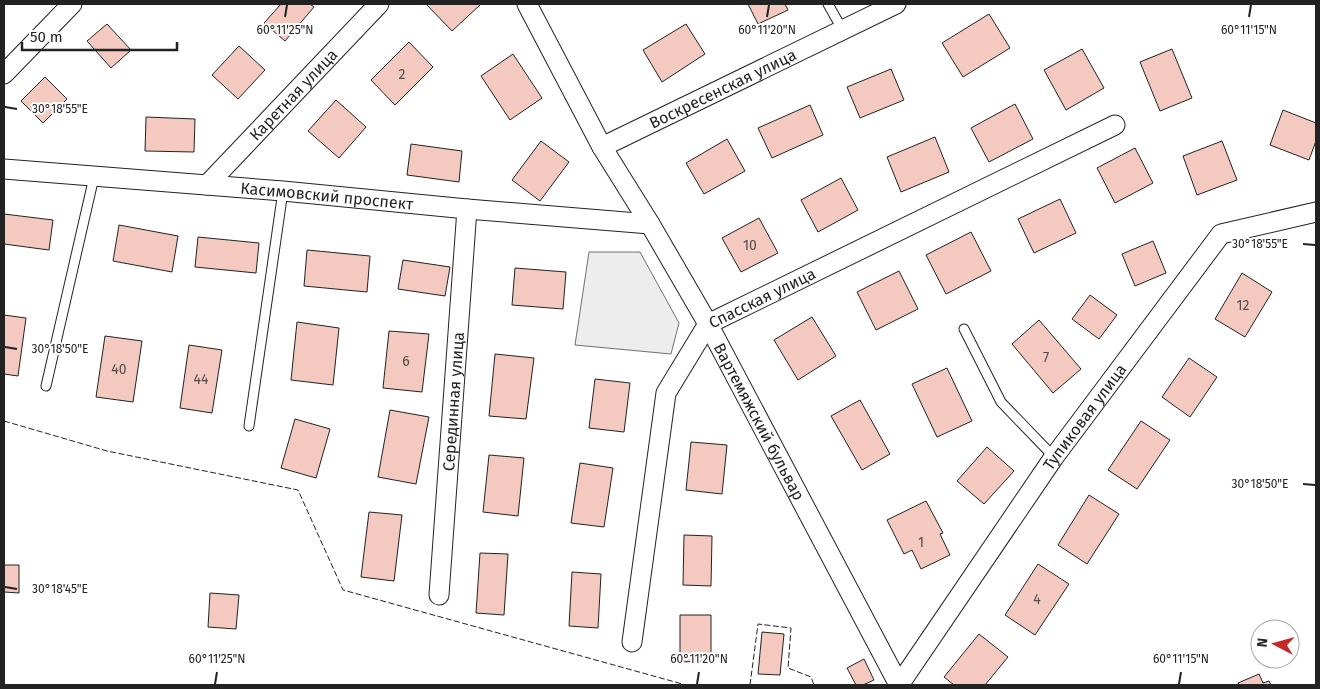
<svg xmlns="http://www.w3.org/2000/svg" width="1320" height="689" font-family="'Fira Sans',sans-serif">
<rect width="100%" height="100%" fill="#fff"/>
<path fill="#ededed" stroke="#6f6f6f" d="M589,252h51l39,71 -8,31 -96,-9z"/>
<path fill="#f3c9c0" stroke="#222" d="M281,4h29l4,3 -29,34 -21,-18z
M426,4h52l2,1 -28,26z
M748,4h37l3,6 -30,14z
M989,14l21,34 -47,29 -21,-34z
M107,24l24,26 -20,18 -24,-27z
M686,24l19,30 -43,28 -19,-32z
M409,42l24,25 -38,38 -24,-25z
M239,46l26,24 -27,29 -26,-24z
M1082,49l22,39 -38,22 -22,-40z
M1172,49l20,49 -32,13 -20,-49z
M513,54l29,44 -32,22 -29,-44z
M891,69l13,31 -44,18 -13,-31z
M45,77l22,22 -24,24 -22,-22z
M336,100l30,27 -27,31 -31,-27z
M1015,104l18,35 -44,23 -18,-34z
M810,105l13,30 -51,23 -14,-30z
M1283,110l33,13v18l-7,19 -39,-15z
M146,117l49,2 -1,33 -49,-1z
M935,137l14,35 -48,20 -14,-35z
M727,139l18,32 -41,23 -18,-31z
M541,141l28,21 -29,39 -28,-21z
M1222,141l15,39 -40,15 -14,-39z
M411,144l51,7 -3,31 -52,-7z
M1135,148l18,35 -38,20 -18,-35z
M841,178l17,32 -40,22 -17,-32z
M1060,199l16,34 -42,20 -16,-34z
M4,214l49,6 -4,30 -45,-6z
M759,218l19,35 -37,19 -19,-34z
M119,225l59,11 -6,36 -59,-11z
M971,232l20,39 -45,23 -20,-39z
M198,237l61,6 -3,30 -61,-6z
M1153,241l13,32 -31,13 -13,-32z
M307,250l63,6 -3,36 -63,-6z
M403,260l47,7 -5,29 -47,-7z
M515,268l51,4 -3,37 -51,-4z
M899,271l19,38 -42,21 -19,-38z
M1242,273l30,19 -27,45 -30,-18z
M1090,295l27,20 -18,24 -27,-20z
M4,315l22,3 -8,58 -14,-2z
M812,317l24,39 -38,24 -24,-40z
M1039,320l42,49 -28,24 -41,-49z
M297,322l42,6 -6,57 -42,-5z
M389,331l40,3 -7,58 -39,-4z
M105,336l37,5 -9,61 -37,-5z
M189,345l33,5 -10,63 -32,-5z
M495,354l39,4 -8,61 -37,-3z
M1189,358l28,19 -27,40 -28,-20z
M947,368l25,53 -35,16 -25,-53z
M595,379l35,4 -6,49 -35,-4z
M860,400l30,54 -28,16 -31,-54z
M390,410l39,7 -13,67 -38,-7z
M295,419l35,10 -14,49 -35,-10z
M1141,421l29,19 -33,49 -29,-19z
M691,442l36,3 -5,49 -36,-4z
M987,447l27,24 -30,33 -27,-23z
M489,455l35,3 -6,58 -35,-4z
M580,463l33,5 -9,59 -33,-4z
M1089,495l30,19 -32,50 -29,-19z
M926,501l17,32 -3,1 10,21 -29,14 -9,-19 -8,4 -17,-34z
M369,512l33,3 -8,66 -33,-4z
M684,535l28,1 -1,50 -28,-1z
M480,553l28,1 -4,61 -28,-2z
M1038,564l31,20 -34,51 -30,-20z
M4,565h15v28l-15,-1z
M572,572l29,2 -3,54 -29,-2z
M210,593l29,2 -3,34 -28,-2z
M680,615h31v46l-31,1z
M762,632l22,2 -4,41 -22,-1z
M979,634l29,23 -23,28h-31l-10,-8z
M864,659l10,21 -11,5h-7l-9,-17z
M1259,674l4,9 6,-2 2,4h-32l-1,-2z"/>
<g fill="none" stroke-linecap="round" stroke-linejoin="round">
<defs>
<path id="service" d="M828,4l14,25
M964,329l37,73 53,55
M46,386l48,-209
M249,426l34,-235"/>
<g id="minor">
<path id="s1" d="M527,4l75,143 48,77 58,100 191,361"/>
<path d="M4,74l68,-70"/>
<path id="s2" d="M602,147l294,-143"/>
<path id="s3" d="M4,169l279,22 184,18 183,15"/>
<path id="s4" d="M207,185l172,-181"/>
<path id="s5" d="M439,595l28,-386"/>
<path id="s6" d="M632,642l34,-249 42,-69 407,-199"/>
<path id="s7" d="M899,685l155,-228 167,-223 95,-22"/>
</g>
</defs>
<use href="#service" stroke="#222" stroke-width="11"/>
<use href="#minor" stroke="#222" stroke-width="21"/>
<use href="#service" stroke="#fff" stroke-width="9"/>
<use href="#minor" stroke="#fff" stroke-width="19"/>
<path stroke="#222" stroke-width="1" stroke-dasharray="6 2.5" stroke-linecap="butt" d="M4,421l103,30 191,39 45,100 343,95
M750,685l8,-61 33,4 -3,40 23,9 3,8"/>
</g>
<path fill="none" stroke="#222" stroke-width="2" d="M285,17l2,-12M767,17l2,-12M1249,17l2,-12M5,107l12,2M1303,244l12,1M5,347l12,2M1303,484l12,1M5,587l12,2M215,684l2,-12M697,684l2,-12M1179,684l2,-12"/>
<g text-anchor="middle" dominant-baseline="central" stroke-width="4" stroke-linejoin="round" paint-order="stroke">
<g font-size="14" fill="#564c4a">
<text x="402" y="74">2</text>
<text x="750" y="245">10</text>
<text x="1243" y="305">12</text>
<text x="1046" y="357">7</text>
<text x="406" y="361">6</text>
<text x="119" y="369">40</text>
<text x="201" y="379">44</text>
<text x="921" y="542">1</text>
<text x="1037" y="599">4</text>
</g>
<g font-size="16" fill="#222" stroke="#fff">
<text stroke="none"><textPath href="#s2" startOffset="134">Воскресенская улица</textPath></text>
<text stroke="none"><textPath href="#s4" startOffset="125">Каретная улица</textPath></text>
<text stroke="none"><textPath href="#s3" startOffset="324">Касимовский проспект</textPath></text>
<text stroke="none"><textPath href="#s6" startOffset="392">Спасская улица</textPath></text>
<text stroke="none"><textPath href="#s5" startOffset="194">Серединная улица</textPath></text>
<text stroke="none"><textPath href="#s7" startOffset="326">Тупиковая улица</textPath></text>
<text stroke="none"><textPath href="#s1" startOffset="478">Вартемяжский бульвар</textPath></text>
</g>
</g>
<g font-size="12" text-anchor="middle" fill="#222" stroke="#fff" stroke-width="4" stroke-linejoin="round" paint-order="stroke">
<text x="285" y="34">60°11'25"N</text>
<text x="767" y="34">60°11'20"N</text>
<text x="1249" y="34">60°11'15"N</text>
<text x="60" y="113">30°18'55"E</text>
<text x="1260" y="248">30°18'55"E</text>
<text x="60" y="353">30°18'50"E</text>
<text x="1260" y="488">30°18'50"E</text>
<text x="60" y="593">30°18'45"E</text>
<text x="217" y="663">60°11'25"N</text>
<text x="699" y="663">60°11'20"N</text>
<text x="1181" y="663">60°11'15"N</text>
</g>
<rect width="1320" height="689" fill="none" stroke="#222222" stroke-width="10"/>
<g transform="translate(1275 644) rotate(276)"><circle r="24" fill="#ffffff" stroke="#a7a7a7"/>
<path d="M0-4L9 19L0 12L-9 19Z" fill="#c62828"/>
<text y="-8" font-size="14" font-weight="bold" text-anchor="middle" fill="#222222">N</text>
</g>
<path d="M22 42v8h155v-8" fill="none" stroke="#222222" stroke-width="2.5"/>
<text x="30" y="42" font-size="15" fill="#222222" stroke="#ffffff" stroke-width="4" paint-order="stroke">50 m</text>
</svg>
